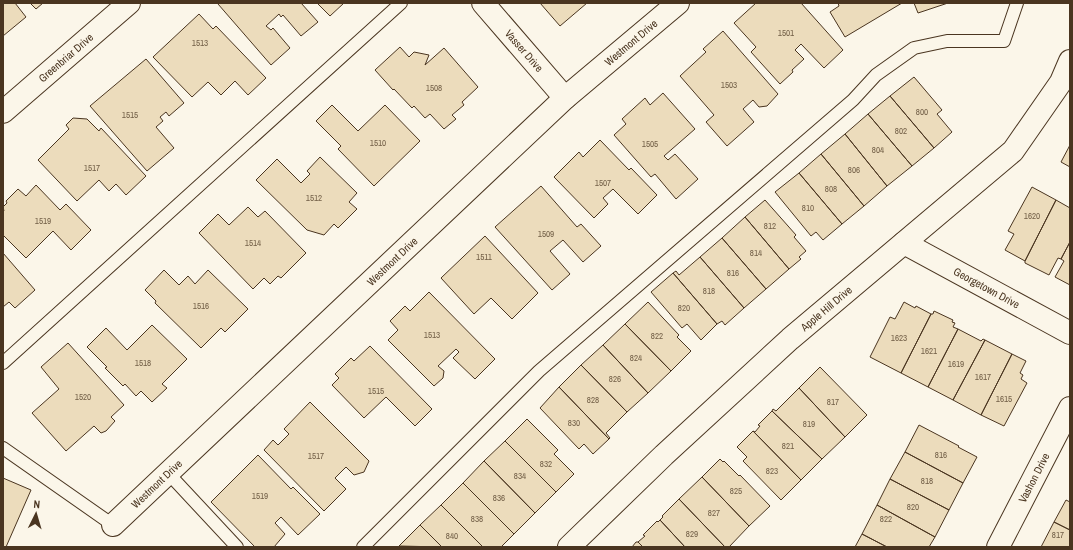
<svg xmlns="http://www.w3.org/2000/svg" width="1073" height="550" font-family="'Archivo Narrow',sans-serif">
<rect width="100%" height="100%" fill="#fbf6e9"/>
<path fill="#ecdcbc" stroke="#4a3520" d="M3,3h12l11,14 -23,19z
M30,3h13l-7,6z
M219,3h82l17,19 -17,14 -18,-21 -2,2 -2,-3 -13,12 5,4 2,-2 17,20 -19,17 -53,-61z
M317,3h27l-14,13z
M540,3h47l-27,23z
M756,3h45l42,47 -19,18 -23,-24 -6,6 9,9 -12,11 1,2 -13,12 -29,-32 5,-5 -22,-24z
M838,3h64l-57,34 -15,-25 9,-6z
M914,3h34l-30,10z
M199,14l14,15 3,-3 50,52 -18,17 -13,-14 -14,14 -13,-13 -16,15 -39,-40z
M723,31l55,63 -11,12 -8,1 -6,-7 -10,9 11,13 -27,24 -21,-24 8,-7 -34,-39 26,-24 -3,-3z
M400,47l9,10 5,-5 15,3 -4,10 19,-17 34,39 -16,15 2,3 -12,10 4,4 -12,10 -14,-15 -5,4 -11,-12 -2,2 -18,-19 -1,1 -18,-20z
M146,59l38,44 -15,13 -3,-4 -6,5 3,4 -7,6 18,21 -27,23 -57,-65z
M914,77l28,33 -5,4 15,18 -18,16 -44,-52z
M663,93l32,36 -31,27 4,4 7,-6 23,25 -22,20 -21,-25 -4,3 -37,-42 12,-11 -4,-5 23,-21 5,7z
M890,96l44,52 -22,18 -44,-52z
M332,105l26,26 27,-26 35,36 -46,45 -36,-37 3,-3 -25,-25z
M868,114l44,52 -25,20 -42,-52z
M73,118l14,1 12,12 2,-3 45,48 -20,19 -10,-11 -7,7 -10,-11 -22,21 -39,-41 31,-31 -3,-4z
M845,134l42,52 -23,20 -43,-52z
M600,140l29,30 2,-2 26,27 -19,19 -25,-25 -10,9 5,6 -14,14 -40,-41 25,-25 4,5z
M1070,145v22l-9,-5z
M821,154l43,52 -22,18 -43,-51z
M320,157l37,36 -8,9 8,7 -19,19 -4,-4 -10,11 -17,-5 -51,-50 21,-21 24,24 9,-9 -3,-3z
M799,173l43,51 -19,16 -7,-8 -5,4 -36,-44z
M36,185l24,25 6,-6 25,26 -20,20 -18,-19 -27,27 -23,-23v-23l1,-1 -1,-4 4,-4 -1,-2 12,-12 8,7z
M541,186l36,41 4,-3 20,22 -18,16 -20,-22 -13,11 20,23 -18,16 -57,-63z
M1032,187l24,13 -31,61 -20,-11 9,-16 -6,-3z
M765,200l31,35 -2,2 12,14 -7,6 2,2 -12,10 -44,-52z
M1056,200l14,8v34l-9,17 -3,-1 -9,17 -24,-12v-2z
M248,207l10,10 7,-6 41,42 -25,25 -3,-2 -8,8 -6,-6 -11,11 -54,-56 19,-19 11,11z
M745,217l44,52 -23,20 -44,-51z
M485,236l53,57 -26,26 -21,-21 -17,16 -33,-36z
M722,238l44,51 -22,19 -44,-51z
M1070,242v43l-15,-8 9,-16 -3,-2z
M3,253l32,37 -20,18 -6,-6 -6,5z
M700,257l44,51 -19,17 -3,-4 -5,3 -44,-51 3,-2 3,4z
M164,270l15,15 9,-9 7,8 13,-14 40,39 -23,23 -4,-4 -20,20 -46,-45 1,-2 -11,-11z
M673,273l44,51 -16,16 -14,-16 -5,4 -31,-36z
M429,292l66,67 -20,20 -22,-21 6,-6 -3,-3 -18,17 6,5 -1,7 -9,8 -46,-46 10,-10 -8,-9 15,-15 5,5z
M648,302l31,33 -2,2 14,14 -20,20 -46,-47z
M904,302l11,6 1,-2 15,8 -30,59 -31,-16 20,-40 5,2z
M934,311l19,9 -1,2 3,1 -2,4 5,2 -30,58 -27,-14 30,-59h2z
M625,324l46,47 -23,22 -45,-48z
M152,325l35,34 -25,25 5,4 -15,14 -11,-11 -5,5 -11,-12 -2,2 -18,-18 2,-1 -20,-20 19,-19 21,22z
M958,329l23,12 2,-2 2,1 -32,60 -25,-13z
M985,340l27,14 -31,61 -28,-15z
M68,343l56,62 -13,12 4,4 -9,10 -5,2 -7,-7 -28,25 -34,-38 27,-24 -18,-22z
M603,345l45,48 -21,19 -46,-47z
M370,346l62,63 -17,17 -29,-29 -22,21 -32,-33 7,-7 -4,-4 16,-16 3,3z
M1012,354l14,7 -6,12 3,2 -2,4 6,4 -23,43 -23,-11z
M581,365l46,47 -21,21 4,5 -1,1 -50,-52z
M820,367l47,48 -22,22 -46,-49z
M559,387l50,52 -16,15 -9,-10 -5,5 -39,-41z
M799,388l46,49 -23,22 -50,-48 1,-2 3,2z
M310,402l59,59 -5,11 -10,3 -8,-8 -11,11 11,11 -22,22 -60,-61 9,-10 5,5 11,-11 -5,-5z
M772,411l50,48 -21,21 -48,-49 2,1 5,-6 -2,-1z
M527,419l31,31 -4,4 20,20 -18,18 -51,-51z
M919,425l40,21 -1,1 19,10 -14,26 -58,-31z
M753,431l48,49 -20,20 -38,-39 4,-4 -10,-10z
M505,441l51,51 -21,21 -51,-52z
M905,452l58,31 -14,27 -59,-31z
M258,455l33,34 2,-2 27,27 -22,21 -17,-18 -6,6 10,11 -11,13h-19l-44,-45z
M720,459l3,3 1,-1 15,15 1,-1 30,31 -21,20 -47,-49z
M484,461l51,52 -21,21 -51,-51z
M702,477l47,49 -20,21h-4l-46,-48z
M3,478l28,12 -25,57h-3z
M890,479l59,31 -14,27 -58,-32z
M463,483l51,51 -13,13h-18l-42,-42z
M679,499l46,48h-40l-25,-27 3,-3 -1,-1z
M1066,500l4,2v28l-16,-8z
M441,505l42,42h-41l-22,-22z
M877,505l58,32 -6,10h-42l-25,-13z
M660,520l25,27h-42l-5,-5 7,-6 -2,-1 14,-14 1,1z
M1054,522l16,8v17h-29z
M420,525l22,22 -43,-1z
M862,534l25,13h-32z
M636,542h2l5,5h-11z"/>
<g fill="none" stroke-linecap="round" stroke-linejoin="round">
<defs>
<path id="service" d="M3,363l398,-360
M3,448l110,77
M168,473l69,74
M363,547l176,-176 314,-271 23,-25 38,-27 33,-7h57l13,-38"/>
<g id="minor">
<path id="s1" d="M483,3l82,95"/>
<path id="s2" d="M3,112l126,-109"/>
<path id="s3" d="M904,243l166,90"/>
<path id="s4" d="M113,525l452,-427 113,-95"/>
<path id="s5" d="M569,547l95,-92 126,-116 223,-188 48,-69 9,-21"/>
<path id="s6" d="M998,547l72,-139"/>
</g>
</defs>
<use href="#service" stroke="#4a3520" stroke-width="14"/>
<use href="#minor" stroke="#4a3520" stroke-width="24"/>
<use href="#service" stroke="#fbf6e9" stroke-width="12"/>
<use href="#minor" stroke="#fbf6e9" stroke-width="22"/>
</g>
<g text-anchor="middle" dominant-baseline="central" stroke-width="3" stroke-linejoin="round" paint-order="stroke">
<g font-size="9" fill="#725f47">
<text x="786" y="33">1501</text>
<text x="200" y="43">1513</text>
<text x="729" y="85">1503</text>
<text x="434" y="88">1508</text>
<text x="922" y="112">800</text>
<text x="130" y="115">1515</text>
<text x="901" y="131">802</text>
<text x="378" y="143">1510</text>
<text x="650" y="144">1505</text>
<text x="878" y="150">804</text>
<text x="92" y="168">1517</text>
<text x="854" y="170">806</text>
<text x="603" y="183">1507</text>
<text x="831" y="189">808</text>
<text x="314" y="198">1512</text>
<text x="808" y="208">810</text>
<text x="1032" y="216">1620</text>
<text x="43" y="221">1519</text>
<text x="770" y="226">812</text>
<text x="546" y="234">1509</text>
<text x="253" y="243">1514</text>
<text x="756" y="253">814</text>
<text x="484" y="257">1511</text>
<text x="733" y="273">816</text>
<text x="709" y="291">818</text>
<text x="201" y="306">1516</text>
<text x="684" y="308">820</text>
<text x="432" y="335">1513</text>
<text x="657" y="336">822</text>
<text x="899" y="338">1623</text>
<text x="929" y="351">1621</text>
<text x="636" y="358">824</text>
<text x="143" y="363">1518</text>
<text x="956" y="364">1619</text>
<text x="983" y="377">1617</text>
<text x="615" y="379">826</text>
<text x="376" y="391">1515</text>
<text x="83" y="397">1520</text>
<text x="1004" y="399">1615</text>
<text x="593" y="400">828</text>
<text x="833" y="402">817</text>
<text x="574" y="423">830</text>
<text x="809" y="424">819</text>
<text x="788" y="446">821</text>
<text x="941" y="455">816</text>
<text x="316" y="456">1517</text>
<text x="546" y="464">832</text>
<text x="772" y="471">823</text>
<text x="520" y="476">834</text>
<text x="927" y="481">818</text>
<text x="736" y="491">825</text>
<text x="260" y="496">1519</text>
<text x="499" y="498">836</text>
<text x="913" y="507">820</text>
<text x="714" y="513">827</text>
<text x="477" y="519">838</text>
<text x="886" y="519">822</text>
<text x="692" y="534">829</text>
<text x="1058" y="535">817</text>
<text x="452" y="536">840</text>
</g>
<g font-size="11" fill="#4a3520" stroke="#fbf6e9">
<text stroke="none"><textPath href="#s4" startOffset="708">Westmont Drive</textPath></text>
<text stroke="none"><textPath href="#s1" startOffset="63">Vasser Drive</textPath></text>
<text stroke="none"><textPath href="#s2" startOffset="83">Greenbriar Drive</textPath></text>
<text stroke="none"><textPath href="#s4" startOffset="384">Westmont Drive</textPath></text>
<text stroke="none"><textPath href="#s3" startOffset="94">Georgetown Drive</textPath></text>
<text stroke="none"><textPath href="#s5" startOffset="351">Apple Hill Drive</textPath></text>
<text stroke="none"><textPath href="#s6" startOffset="78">Vashon Drive</textPath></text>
<text stroke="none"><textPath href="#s4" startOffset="60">Westmont Drive</textPath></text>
</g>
</g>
<rect width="1073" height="550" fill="none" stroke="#4a3520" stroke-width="8"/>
<g transform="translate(36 514) rotate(5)" stroke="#fbf6e9" stroke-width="3" paint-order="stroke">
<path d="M0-3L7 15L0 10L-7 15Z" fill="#4a3520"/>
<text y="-6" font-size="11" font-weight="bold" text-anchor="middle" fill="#4a3520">N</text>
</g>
</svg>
